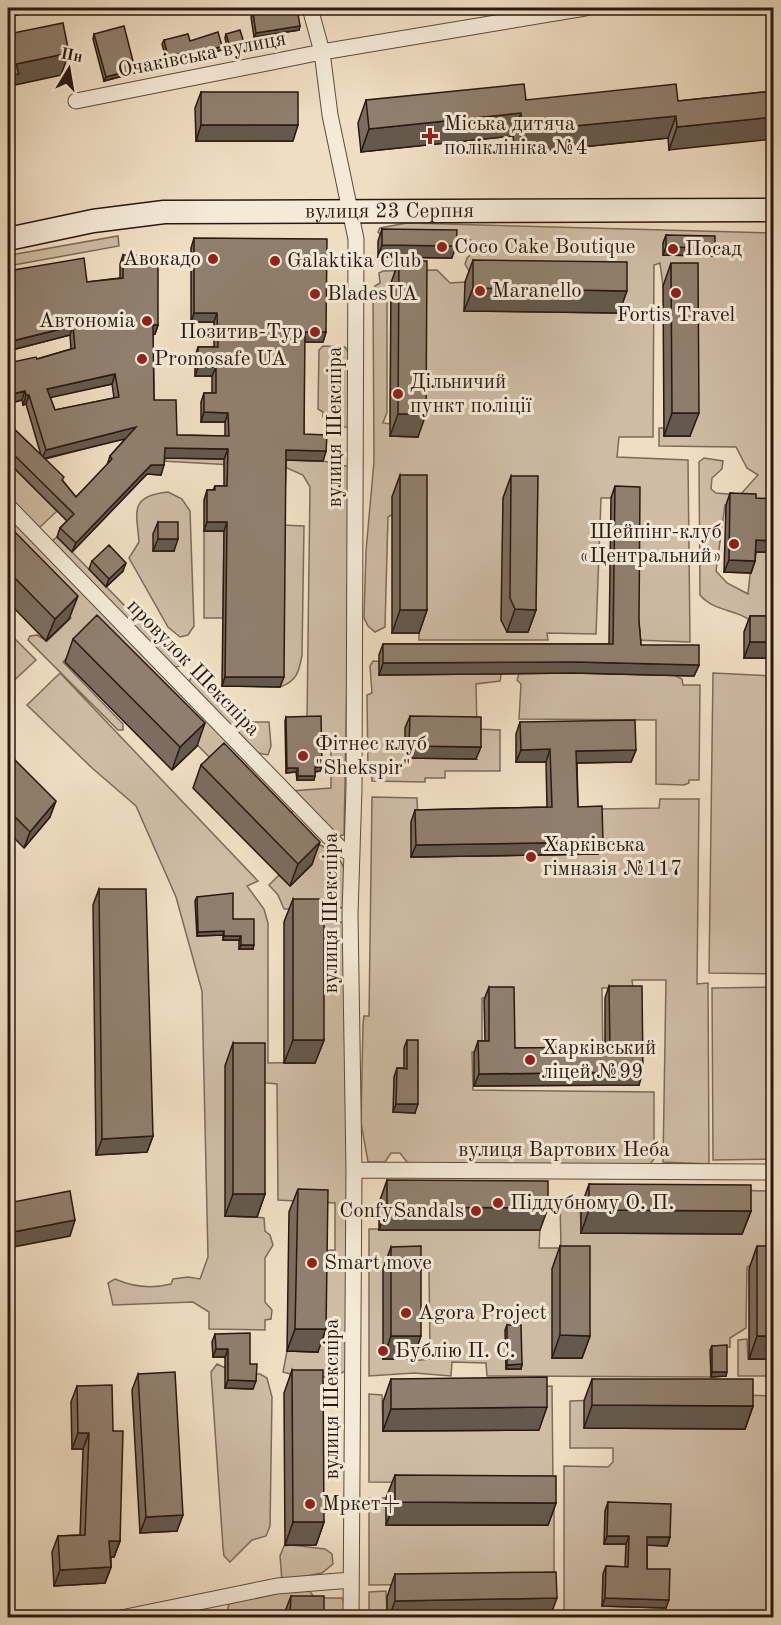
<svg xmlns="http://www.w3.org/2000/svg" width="781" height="1625" font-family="'Old Standard TT',serif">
<rect width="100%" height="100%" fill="#f0dec3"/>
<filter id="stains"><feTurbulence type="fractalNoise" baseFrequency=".00333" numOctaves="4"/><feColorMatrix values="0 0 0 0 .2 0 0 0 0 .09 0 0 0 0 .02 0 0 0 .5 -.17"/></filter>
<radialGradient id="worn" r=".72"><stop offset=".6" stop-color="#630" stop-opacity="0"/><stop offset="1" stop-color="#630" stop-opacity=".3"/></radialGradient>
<path fill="#cebca5" stroke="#7c6a5b" stroke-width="1.5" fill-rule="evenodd" d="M407,223l366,10v291l-36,-21 -12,2 -9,66 11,12 21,11 5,-48 21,6 -1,73 -17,1c-15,-18 -40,-12 -56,-31l-1,-133 5,-4 19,3 -1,8 -10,9 -1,11 5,4 24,2 18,-20 -11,-7 -11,-21 -77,-1v-18h5v8h26l-1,-150h-26l-3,-23 -6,2 -1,172h-34l-2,20 71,3 2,182 -56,-2 1,-142h-34l-5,136 -49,-1 1,7h-129v-142l-31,19 -3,110 -10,5 -7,-6 -4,-8 2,-67 8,-90 -1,-166 2,-9 5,-3 -1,-10 4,-2 54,-1 13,13 15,-1 2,29 3,-38 -5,-9 2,-6 8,-7 1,-9 -14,-5 -78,1 -6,-6 2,-4zM387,283h4l-1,141 -7,-1 4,-11z
M118,236l1,10 -111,20 3,-11z
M323,346l22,1 6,9v71h-13l-1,-10h-14v-5l-5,-3 1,-59z
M162,457l161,4 28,6 -7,368 -9,1 -44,-45 40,-3v-46h-11l-13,-23 3,-232 -7,-12 -16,-7 -125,-7z
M8,462l49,49 -19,18 -30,-30z
M168,492l14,7 8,12 4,115 -6,9 -8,2 -12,-10 -39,-69 10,-16c-2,-29 -11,-46 29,-50z
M8,513l287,297 -4,3 -67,-41 -135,-137 -26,27 60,62v6h-5l-90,-90 2,-4 7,-1 10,6 24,-23 -63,-64z
M282,525l22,1 -2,129c-3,17 -5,26 -22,32z
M204,531h20l-1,87h-19z
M57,537l15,15 111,113 -10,3 -121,-127z
M8,632l28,28 -28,26z
M373,661l129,9 -2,11 -24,3 1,45 23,1v41h-55v7h-20v4l-53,-1v-8l-4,-1 -1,-77 5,-2 -2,-27z
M520,670h144l18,9 1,6h17l-1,95h-10v3l-5,2 -28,-1v-64l-137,-1 2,-35 -4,-4z
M60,673l198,208 -11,5 17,23 4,14v140l47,-1v-140h33l-1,447c-13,13 -48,8 -64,3l4,-21 30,1 2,-101 16,-1v-47l-57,-3 -1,-116 -20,-2 -1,135 8,1 1,13 5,4 3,10 -8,13v44l7,8 -1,9 -6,1v10l-56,-1v-17l-16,-10 -80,3 -5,-22 7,-4c18,8 36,10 56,5l2,-5 15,-2 12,2 8,-22 -6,-266 -26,-94 -40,-91 -44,-38 -65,-63z
M713,673l60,3v298l-64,-1z
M193,675l50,47h26l2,24 -3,9 -15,-3 -65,-69z
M372,797l45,1 1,24h-7l1,35 186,-3v-45l61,-1 1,-9h39l-2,185 11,-1 1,181 -46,-2 3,-182h-34l1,8h-31l1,70h-91l-1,-60h-29v54h-10l1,38 181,2v67l-4,5h-237l-6,-2 -7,-9h-9l-6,9h-17l-7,-39 2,-99 1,-8h5z
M318,844c32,14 28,32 29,63l-16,2h-47l-6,-14 -9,-10 10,-10 11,11 22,-21z
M773,987v172l-60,1 -1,-172z
M770,1186h3v78l-16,-2 -10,5 -1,61 -16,10v9h-15l-4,30 -224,-1 -1,-13 -34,-1 -1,14 -37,-3 -45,3v-147l171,-1 -1,20h22l-1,-49h20l1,34 148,-43 39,1zM413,1269l16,1 1,83 -1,6 -16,2z
M747,1339l1,20h25v17h-35v-36z
M217,1364l21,10h22l7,4 5,19 -2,129 -4,10 -14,4 -22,22 -6,-6 -1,-9 -12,-175z
M552,1386l1,97 -184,-1v-88l13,1 1,36 155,-1v-43z
M747,1395l26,1v221l-209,1v-152l44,1 5,-5v-14h-43v-47z
M369,1498h17l1,27h160l7,-26v84l-185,2z
M291,1545l34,4 7,5 1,10 -11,9 -40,8 -2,-25 4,-10z
M307,1588l8,10h27l8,20h-125l4,-14 38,-10z
M386,1591l1,26 -18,1v-26z"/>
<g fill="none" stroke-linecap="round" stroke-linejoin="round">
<defs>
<path id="street" d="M310,8l12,44 8,63 26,124 -2,549 -4,126 4,256 -3,448
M76,101l246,-49 263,-44
M8,506l332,342 12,6
M354,1170l420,2
M121,1618l156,-32 74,-6"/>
<g id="secondary">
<path id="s1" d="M8,239l85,-18 71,-9 610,-2"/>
</g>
</defs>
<use href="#street" stroke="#5b4a3e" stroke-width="17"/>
<use href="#secondary" stroke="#291811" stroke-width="25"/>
<use href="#street" stroke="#f5ead8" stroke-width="15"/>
<use href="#secondary" stroke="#f5ead8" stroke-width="22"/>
</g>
<path fill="#7c6d5f" stroke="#291811" stroke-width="1.5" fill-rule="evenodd" d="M11,8h19l-2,4 -15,4z
M269,8h28l2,22 -45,7 -3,-20 2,-4 17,-2z
M94,34l40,39 -30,8 -11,-42z
M226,34l18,16 -15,4 -4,-16z
M164,40l26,1 31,9 -43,15 -2,-7 -9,3 -5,-17z
M774,91l-105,59 -1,-12 -153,16 -2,-18 -152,16 -3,-29 8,-23 312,1z
M201,92l92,49h-97l-1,-33z
M382,229l70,29 -74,-1v-16z
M666,235l49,13 -3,8 -49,-1v-12z
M194,238l132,94 -3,10h-19v92l22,17 -3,10 -37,-1 -6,227 -58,-1 2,-155h-20v-31l3,-10h6l2,-4h9v-27l-59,-1 -4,17 -14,-1 -75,78 -15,-15 3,-9 7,-7 -59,-59v-39l33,32 -15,-51 -3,1 -1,-5 -14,4v-41l29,-4 34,-10 -1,-14 -62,16v-80l79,11 33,-4v-14l3,-9 35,70 -3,9 -2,1 1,65 23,35 48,1v-14h-24v-20l3,-9h8v-17h-17v-20l3,-9h16v-25h-23v-74zM112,384l2,14 -59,12 -5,-13zM126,438l-16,18 -3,9 -31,32 -31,-38z
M399,260l19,177 -28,-1 1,-153z
M473,260l146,53 -155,-2 1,-29z
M671,263l19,173h-26l-1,-150z
M774,272v165h-6l1,-152z
M400,475l27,135 -8,23h-27v-136z
M511,476l25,134 -8,22h-21l-6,-12 2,-122z
M615,486l24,136 2,23 58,20 -5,11 -121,-3 -194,2v-20l4,-11h226l2,-146z
M730,493l26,5 18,54h-18l-1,9 -4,12 -27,-1 2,-67z
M158,522l16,29h-21v-17z
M8,525l61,94 -23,22 -38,-39z
M92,561l31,10 -17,16 -17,-18z
M750,616h24v42h-30v-26z
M73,639l124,107 -25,24 -107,-108z
M410,716l66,43 -71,-1v-30z
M286,717l34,54 -5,1 -1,8h-17l-1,-8 -10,1 -1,-52z
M520,722l116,28 -5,12 -54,1 1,44 25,35 -5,12 -187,3v-35l4,-12 132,-3 -1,-45h-30v-28z
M8,753l42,64 -26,31 -16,-16z
M201,765l111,99 -22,22 -97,-98z
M99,889l54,247 -6,16 -51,3 -3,-250z
M197,897l36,22 20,30h-14v-9h-16v-5l-26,1 -2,-35z
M293,899l31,141 -9,23h-31v-141z
M609,986l30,99 -165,1v-33l4,-12h7l-1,-41 5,-13 26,61 90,-1v-49z
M407,1040l8,73 -22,-1 1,-35 3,-9h7v-20z
M233,1043l32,151 -8,23 -32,-1v-150z
M387,1180l153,50h-161v-27z
M589,1184l162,27 -9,23 -161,-1v-26z
M298,1189l20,163 -31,-1 2,-139z
M560,1246l30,90 -8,22h-30v-89z
M757,1246l17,113h-25v-90z
M391,1247l22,112h-30v-90z
M507,1325l15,39 -1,5h-15l-1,-39z
M215,1334l35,30 3,25 -28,-1v-31h-12l-1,-15z
M712,1346l14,30 -15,1 -1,-27z
M292,1370l32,152 -8,23h-31l-1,-152z
M138,1374l39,157 -37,2 -8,-143z
M391,1379l148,51 -156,1v-29z
M592,1379l161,27 -8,23 -161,-1v-27z
M77,1386l36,45 7,110 -6,16h-3v10l-6,16 -51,3 -2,-34 6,-16 22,-1 3,-86h-11l-1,-47z
M395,1475l161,28 -8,22h-162v-27z
M608,1502l62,35 -3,9 -20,-1v24l19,39 -64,-2 1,-32 3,-8 19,1 1,-23h-22l1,-33z
M395,1574l155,43h-163v-20z
M291,1596l33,21h-41z"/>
<path fill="#65594d" stroke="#291811" stroke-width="1.5" d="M16,8h14l-2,4 -15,4z
M368,8h17l-23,5 1,-4z
M388,8h14l-15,2z
M300,26l-1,4 -45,7 2,-4z
M222,46l-1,4 -43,15 2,-4z
M245,46l-1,4 -15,4 2,-4z
M69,53l-8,22 -46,10 -5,11 -2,1v-21l8,-12z
M178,54l-2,4 -9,3 1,-4z
M135,69l-1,4 -30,8 2,-4z
M521,113l-8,23 -152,16 8,-23z
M676,116l-8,22 -153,16 8,-23z
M774,117v22l-105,11 8,-23z
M201,125h97l-5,16h-97z
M382,245l74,1 -4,12 -74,-1z
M666,247l49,1 -3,8 -49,-1z
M473,288l154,3 -8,22 -155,-2z
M194,313h23l-3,9h-23z
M153,325h5l-3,9 -5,1z
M73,326l-3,9 -62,16v-9z
M305,332h21l-3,10h-22z
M198,367h18l-4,9h-17z
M115,374l-3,10 -68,15 3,-10z
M25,391l-3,9 -14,4v-9z
M26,395h3l-3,9 -3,1z
M204,412l24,1 -3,9h-24z
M672,413h27l-9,23h-26z
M398,414h28l-8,23 -28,-1z
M774,421v16h-6z
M136,427l-3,10 -91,22 4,-9z
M165,448l63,1 -4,10 -62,-1z
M286,450l40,1 -3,10 -41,-1z
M151,465h13l-3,10 -14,-1 -75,78 4,-9z
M207,522h20l-3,9h-20z
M158,539h20l-4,12h-21z
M756,540l18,1v11h-22z
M729,560l26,1 -4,12 -27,-1z
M126,563l-3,8 -17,16 3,-8z
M78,596l-9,23 -23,22 9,-22z
M515,609l21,1 -8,22h-21z
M400,610h27l-8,23h-27z
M750,642h24v16h-30z
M577,662l122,3 -5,11 -121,-3 -194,2 4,-12z
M225,677h59l-4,10 -58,-1z
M205,723l-8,23 -25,24 8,-23z
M409,746l72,1 -5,12 -71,-1z
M550,749l-4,13h-30l5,-12z
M636,750l-5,12 -59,1 4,-12z
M315,767h7l-2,4 -6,1z
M287,768h11l-2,4 -10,1z
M298,776h17l-1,4h-17z
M56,801l-6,16 -26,31 6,-16z
M320,842l-8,22 -22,22 8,-22z
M603,842l-5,12 -187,3 5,-12z
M224,931l-1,4 -26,1 1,-4z
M224,936h17l-2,4h-16z
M241,945h13l-1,4h-14z
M293,1040h31l-9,23h-31z
M643,1072l-4,13 -165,1 5,-12z
M396,1104h22l-3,9 -22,-1z
M153,1136l-6,16 -51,3 6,-16z
M233,1194h32l-8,23 -32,-1z
M387,1207l161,1 -8,22h-161z
M589,1210l162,1 -9,23 -161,-1z
M75,1220l-5,16 -62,12v-15z
M295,1329h31l-8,23 -31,-1z
M560,1335l30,1 -8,22h-30z
M391,1336h30l-8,23h-30z
M757,1336h17v23h-25z
M216,1349h12l-3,8h-12z
M522,1364l-1,5h-15l1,-4z
M712,1372h15l-1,4 -15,1z
M228,1380l28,1 -3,8 -28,-1z
M592,1405l161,1 -8,23 -161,-1z
M547,1407l-8,23 -156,1 8,-22z
M78,1433h11l-6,16h-11z
M395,1502l161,1 -8,22h-162z
M183,1515l-6,16 -37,2 6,-16z
M293,1522h31l-8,23h-31z
M607,1536h22l-3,8h-22z
M647,1537h23l-3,9 -23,-1z
M109,1541h11l-6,16h-10z
M111,1567l-6,16 -51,3 6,-16z
M557,1598l-7,19h-161l6,-16z
M605,1598l64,2 -3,8 -64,-2z"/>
<path fill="#907f6e" stroke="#291811" stroke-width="1.5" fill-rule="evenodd" d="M271,8h26l3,18 -44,7 -3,-20 19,-3z
M63,23l6,30 -53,11 3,10 -11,2v-42z
M124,26l11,43 -29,8 -12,-43z
M240,30l5,16 -14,4 -5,-16z
M218,32l4,14 -42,15 -2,-7 -10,3 -4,-17 24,-6 2,7z
M524,84l2,16 150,-16 2,17 96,-10v26l-97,10 -1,-11 -153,15 -2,-18 -152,16 -3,-29z
M201,92h97v33h-97z
M382,229l75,1 -1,16 -74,-1z
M666,235l49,1v12l-49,-1z
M194,238l133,1 -1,93h-21l-1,102 23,1 -1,16 -40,-1 -2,227h-59l2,-155h-20v-32h8v-4h12l1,-37 -63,-1 -1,17h-13l-75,78 -16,-15 14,-14 -66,-65v-26l56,54 -2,3 14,17 36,-38 -2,-3 26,-29 -90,23 -17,-55h-3l-1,-4 -17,4v-32l28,-6 1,2 38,-11 -2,-22 -65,16v-71l76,-13 3,24 36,-4v-23h35v70h-5l1,75h22l1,35 52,1 -1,-23 -24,-1v-19h12v-26h-18v-20h20l-1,-34h-23zM115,374l4,23 -64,13 -8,-21z
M399,260l28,1 -1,153h-28z
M473,260l154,2v29l-154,-3z
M671,263h27l1,150h-27z
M400,475h27v135h-27z
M511,476h27l-2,134 -21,-1 -5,-11z
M615,486l25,1 -1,135 2,23h58v20l-122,-3 -194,1v-19h230z
M730,493l26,1v4l18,1v42l-18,-1 -1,21 -26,-1z
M158,522h20v17h-20z
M8,525l70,71 -23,23 -47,-48z
M109,545l17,18 -17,16 -17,-18z
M97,615l108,108 -25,24 -107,-108z
M750,616h24v26h-24z
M321,716l1,51h-7v9h-17v-8h-11l-1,-51z
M410,716l71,1v30l-72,-1z
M635,720l1,30 -60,1 2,56 24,-1 1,36 -187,3 -1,-35 137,-3 -2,-58 -29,1 -1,-28z
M224,743l96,99 -22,22 -97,-99z
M8,753l48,48 -26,31 -22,-22z
M99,889h47l7,247 -51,3z
M233,893v26h21v26h-13v-9h-17v-5l-26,1 -1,-35z
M293,899h31v141h-31z
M609,986h33l1,86 -164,2 -1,-33h11v-54h25l1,61 95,-1z
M407,1040h11v64h-22l1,-36 10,1z
M233,1043h32v151h-32z
M387,1180l161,1v27l-161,-1z
M589,1184l162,1v26l-162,-1z
M298,1189l30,1 -2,139h-31z
M70,1191l5,29 -67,13v-30z
M421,1246v90h-30v-89z
M560,1246h30v90l-30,-1z
M757,1246h17v90h-17z
M507,1325h14l1,39 -15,1z
M250,1333v31h7l-1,17 -28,-1v-31h-12l-1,-15z
M727,1345v27h-15v-26z
M292,1370h31l1,152h-31z
M175,1372l8,143 -37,2 -8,-143z
M547,1377v30l-156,2v-30z
M592,1379h161v27l-161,-1z
M112,1385l1,46h10l-3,110h-11l2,26 -51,3 -2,-34 27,-1 4,-102h-11l-1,-47z
M395,1475l161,1v27l-161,-1z
M608,1502l63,2 -1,33h-23v32h23l-1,31 -64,-2 1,-32 22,1 1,-31h-22z
M556,1572l1,26 -162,3v-27z
M291,1596h33v21h-34z"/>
<g fill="#8f2418" stroke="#f5ead8" stroke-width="2">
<path d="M427 127h6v6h6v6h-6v6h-6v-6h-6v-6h6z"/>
<circle cx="442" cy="247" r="6"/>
<circle cx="673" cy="249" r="6"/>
<circle cx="213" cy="259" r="6"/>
<circle cx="275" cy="261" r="6"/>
<circle cx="480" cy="291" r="6"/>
<circle cx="676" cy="293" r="6"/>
<circle cx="315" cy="294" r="6"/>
<circle cx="147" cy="321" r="6"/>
<circle cx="315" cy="332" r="6"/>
<circle cx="142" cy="359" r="6"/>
<circle cx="398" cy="394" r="6"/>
<circle cx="734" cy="544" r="6"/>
<circle cx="303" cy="756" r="6"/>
<circle cx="531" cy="857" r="6"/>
<circle cx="530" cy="1060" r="6"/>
<circle cx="498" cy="1203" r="6"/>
<circle cx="476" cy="1211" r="6"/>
<circle cx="312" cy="1263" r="6"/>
<circle cx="406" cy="1313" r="6"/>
<circle cx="383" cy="1351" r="6"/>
<circle cx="310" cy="1504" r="6"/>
</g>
<g text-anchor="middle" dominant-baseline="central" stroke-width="6" stroke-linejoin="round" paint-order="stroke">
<g font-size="21" fill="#291811" stroke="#f5ead8">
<text transform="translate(202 55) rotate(-11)">Очаківська вулиця</text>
<text stroke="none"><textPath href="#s1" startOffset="384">вулиця 23 Серпня</textPath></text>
<text transform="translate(335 427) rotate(-90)">вулиця Шекспіра</text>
<text transform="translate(193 668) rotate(46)">провулок Шекспіра</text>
<text transform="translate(331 913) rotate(-90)">вулиця Шекспіра</text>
<text x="564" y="1150">вулиця Вартових Неба</text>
<text transform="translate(332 1399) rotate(-90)">вулиця Шекспіра</text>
</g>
<g font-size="21" fill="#291811" stroke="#f5ead8" text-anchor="start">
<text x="444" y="124">Міська дитяча<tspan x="444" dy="24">поліклініка №4</tspan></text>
<text x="454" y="247">Coco Cake Boutique</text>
<text x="685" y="249">Посад</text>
<text x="201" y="259" text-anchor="end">Авокадо</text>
<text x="287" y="261">Galaktika Club</text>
<text x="492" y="291">Maranello</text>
<text x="327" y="294">BladesUA</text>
<text x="676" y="315" text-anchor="middle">Fortis Travel</text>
<text x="135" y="321" text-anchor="end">Автономіа</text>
<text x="303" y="332" text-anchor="end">Позитив-Тур</text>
<text x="154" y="359">Promosafe UA</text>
<text x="410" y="382">Дільничий<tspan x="410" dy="24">пункт поліції</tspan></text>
<text x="722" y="532" text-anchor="end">Шейпінг-клуб<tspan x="722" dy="24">«Центральний»</tspan></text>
<text x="315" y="744">Фітнес клуб<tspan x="315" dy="24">"Shekspir"</tspan></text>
<text x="543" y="845">Харківська<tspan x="543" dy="24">гімназія №117</tspan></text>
<text x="542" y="1048">Харківський<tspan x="542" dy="24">ліцей №99</tspan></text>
<text x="510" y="1203">Піддубному О. П.</text>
<text x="464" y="1211" text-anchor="end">ConfySandals</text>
<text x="324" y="1263">Smart move</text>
<text x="418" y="1313">Agora Project</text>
<text x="395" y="1351">Бублію П. С.</text>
<text x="322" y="1504">Мркет+</text>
</g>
</g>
<rect width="781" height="1625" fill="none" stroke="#f0dec3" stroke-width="30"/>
<rect x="9" y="9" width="763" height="1607" fill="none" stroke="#291811" stroke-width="3"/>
<rect x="15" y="15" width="751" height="1595" fill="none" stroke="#291811" stroke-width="1.5"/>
<g transform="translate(69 69) rotate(11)" stroke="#f5ead8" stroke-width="4.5" paint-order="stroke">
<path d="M0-4.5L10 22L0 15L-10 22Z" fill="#291811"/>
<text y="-9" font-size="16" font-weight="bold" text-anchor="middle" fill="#291811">Пн</text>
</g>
<rect width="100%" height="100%" filter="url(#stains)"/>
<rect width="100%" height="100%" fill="url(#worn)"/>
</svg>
